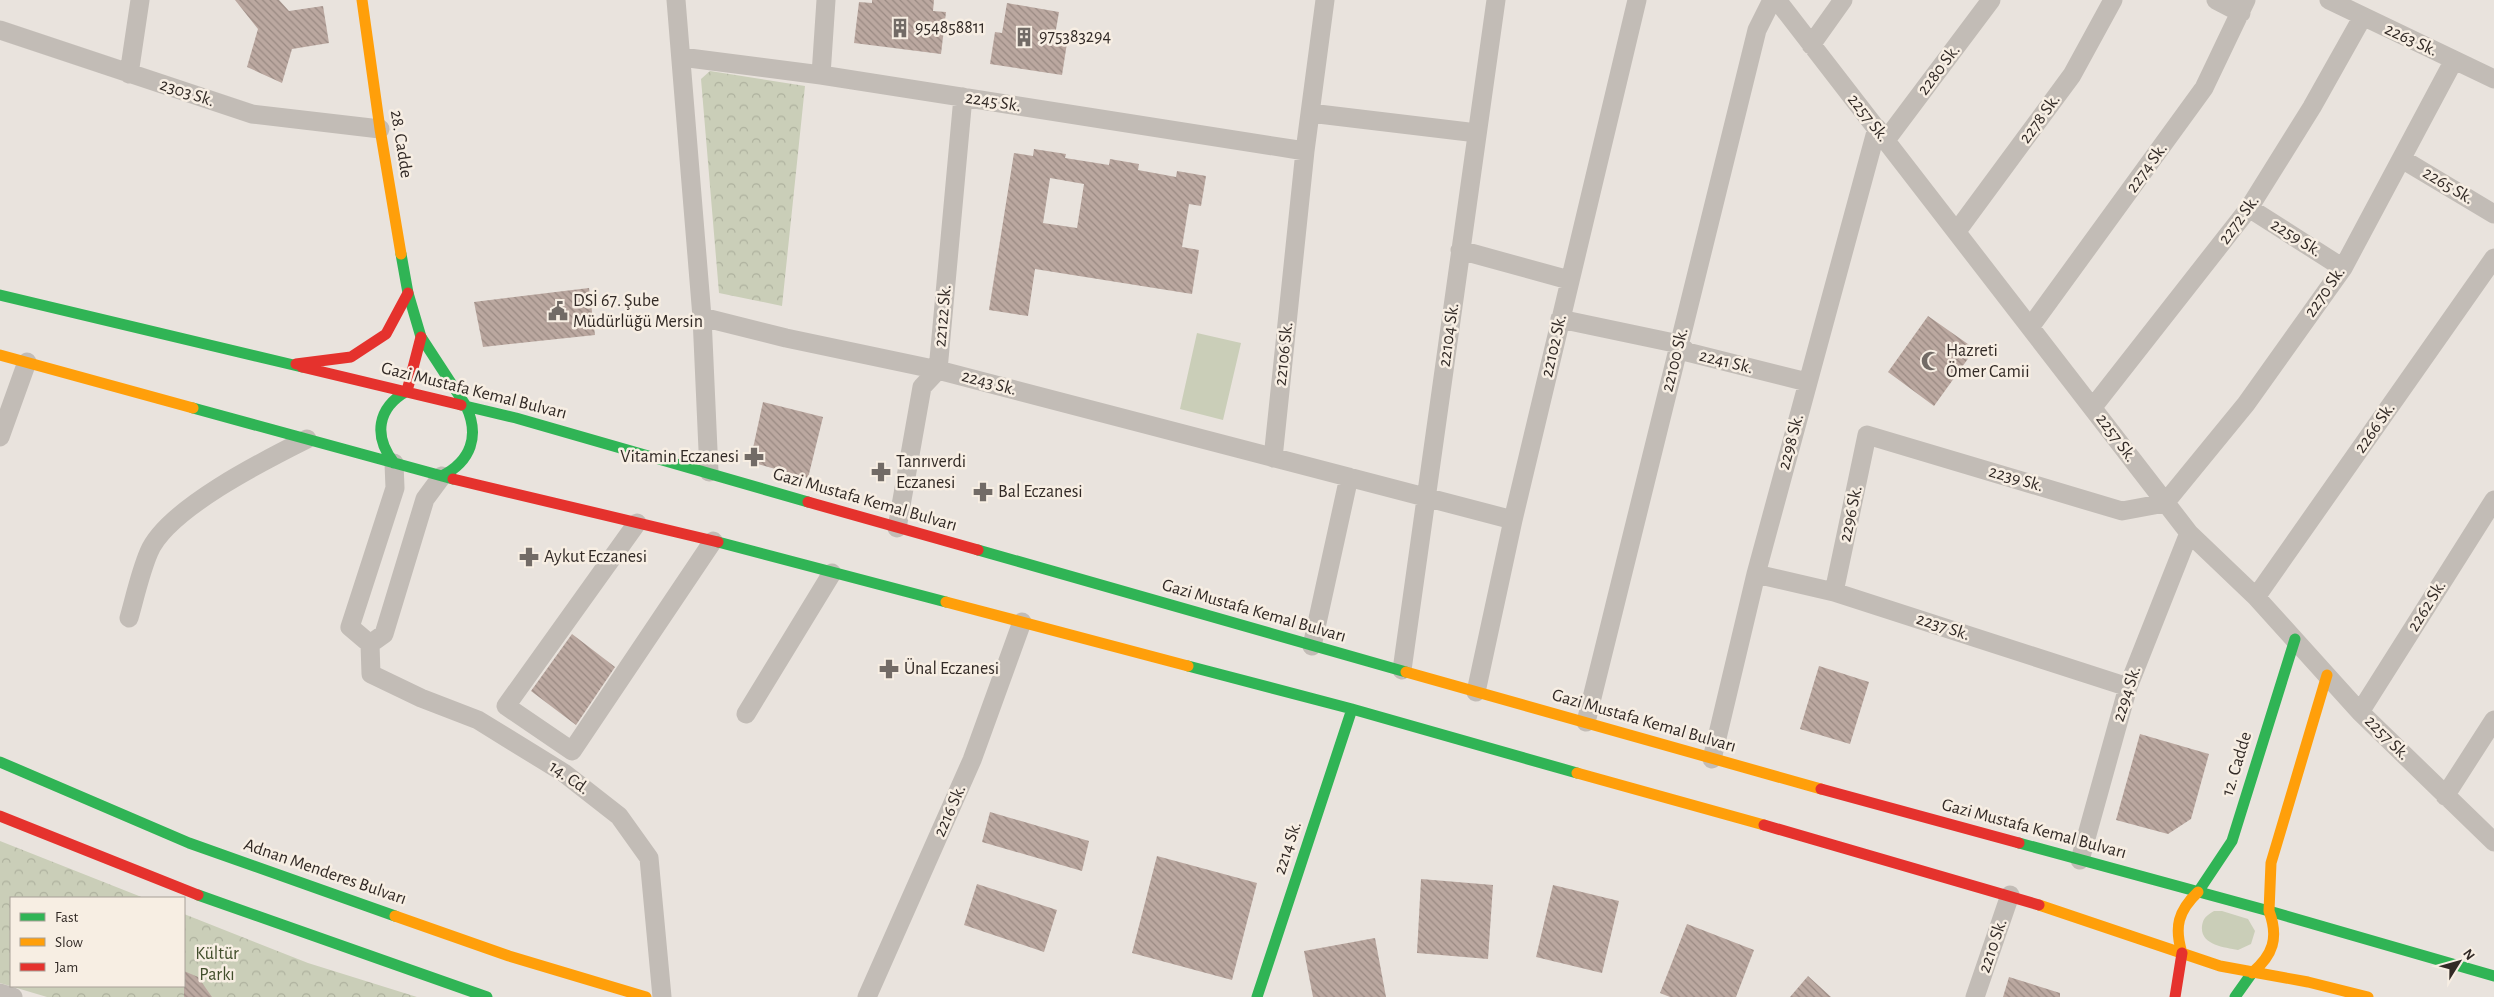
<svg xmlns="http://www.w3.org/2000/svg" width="2494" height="997" font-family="'Alegreya Sans',sans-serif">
<defs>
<pattern id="park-crowns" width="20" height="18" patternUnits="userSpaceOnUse" patternTransform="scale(1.25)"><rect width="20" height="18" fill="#caceb8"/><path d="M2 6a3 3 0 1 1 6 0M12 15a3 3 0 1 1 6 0" fill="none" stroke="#aeb19e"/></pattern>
<pattern id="building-back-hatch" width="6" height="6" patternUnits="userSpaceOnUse" patternTransform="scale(1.25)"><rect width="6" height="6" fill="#bba8a0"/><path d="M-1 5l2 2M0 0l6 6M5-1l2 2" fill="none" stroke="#998982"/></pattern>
</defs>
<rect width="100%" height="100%" fill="#e9e3dd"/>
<path fill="#caceb8" d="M1197,333l44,10 -18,77 -43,-11z
M2214,911h8l26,8 7,12 -4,13 -13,6c-14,-3 -38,-5 -36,-24 1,-8 5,-11 12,-15z"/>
<path fill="url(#park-crowns)" d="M710,71l95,15 -23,220 -63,-13 -18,-214z
M0,841l144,57h-133v88h173v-72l124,49 109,34h-370l-47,-14z"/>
<path fill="url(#building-back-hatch)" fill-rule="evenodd" d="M235,0h44l10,11 34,-5 6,37 -37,6 -10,34 -35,-16 11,-38z
M872,0h62l-1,11 13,1 -5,42 -87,-11 5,-41 13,1z
M1007,3l52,9 -5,29 13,2 -5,32 -72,-11 5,-32 7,1z
M1034,149l32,5 -1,4 44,7 1,-6 29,5 -1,6 38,7 1,-6 29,5 -5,30 -12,-2 -7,43 17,3 -7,44 -157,-25 -7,47 -39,-6 25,-157 19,3zM1050,178l34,6 -7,44 -34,-5z
M589,288l6,47 -112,12 -9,-45z
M1928,316l47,33 -41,57 -46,-34z
M763,402l60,15 -15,61 -58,-16z
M572,634l43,33 -39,58 -45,-34z
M1819,666l50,16 -19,62 -50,-15z
M2140,734l69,20 -18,65 -23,15 -52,-14z
M990,812l99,29 -7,30 -100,-29z
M1157,856l100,27 -25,97 -100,-27z
M1421,879l72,6 -5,74 -71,-6z
M977,884l80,26 -13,42 -80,-27z
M1553,885l66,16 -17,72 -66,-16z
M1687,924l67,26 -18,47h-66l-10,-4z
M1375,938l11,59h-73l-9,-46z
M184,971l14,6 14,20h-28z
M1808,976l23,21h-41z
M2009,977l51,16v4h-57z"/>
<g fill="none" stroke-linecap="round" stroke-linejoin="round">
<path stroke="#c2bcb6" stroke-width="19" d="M676,0l26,317 7,155
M1777,0l412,533 67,64 104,115 134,130
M2216,0l25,13
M2329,0l165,79
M0,30l252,84 128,15
M1811,45l32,-45
M681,57l140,18 484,76
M129,74l11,-74
M821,75l5,-75
M1310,113l167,20
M1886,140l105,-140
M2402,159l92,55
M2249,208l94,60
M1957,231l115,-156 41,-75
M1460,250l109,30
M702,317l84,21 152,32 575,150
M1560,319l119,25 8,8 120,30
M2031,326l173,-238 42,-88
M2093,407l156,-199 63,-101 50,-89
M0,437l27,-75
M1273,458l32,-307 20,-151
M394,463l1,25 -45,139 20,17 1,30 50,24 57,22 86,53 55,43 30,42 13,139
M637,523l-131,183 66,45 141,-210
M897,528l25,-141 16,-17 25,-273
M1756,574l78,18 294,95
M1834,592l33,-157 255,76 43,-8 81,-99 97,-136 111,-208
M2256,597l238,-339
M129,618c6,-21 11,-45 20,-66 18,-43 116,-92 158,-113
M370,644l14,-10 41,-135 17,-23
M1312,646l37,-169
M1402,670l94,-670
M1476,692l37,-172 124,-520
M2360,712l134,-212
M746,714l86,-141
M1586,722l171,-692 15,-30
M1712,759l44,-185 121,-446
M2445,796l49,-76
M2080,860l48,-173 61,-154
M0,993l13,4
M867,997l105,-237 50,-138
M1975,997l35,-102"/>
<path stroke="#30b455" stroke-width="11" d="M401,254l7,39 13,44 45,69
M0,295l302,72
M461,405l55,13 292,84
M193,408l260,71
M394,463c-21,-27 -17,-55 13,-72
M442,476c29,-15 38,-40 24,-70
M718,542l228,60
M978,550l428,122
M1188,666l164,43 225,64
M0,762l189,81 206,73
M2019,843l250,68 225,65
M2198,892l34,-51 63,-202
M198,895l289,102
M1257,997l95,-288
M2235,997l17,-24"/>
<path stroke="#ff9f0a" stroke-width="11" d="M362,0l18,129 21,125
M0,355l193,53
M946,602l242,64
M1406,672l415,117
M1577,773l187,52
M2039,905l181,61 88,16 60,15
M2269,911l2,-48 56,-188
M395,916l114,40 137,41
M2182,953c-8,-26 -4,-42 16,-61
M2252,973c21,-18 27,-35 17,-62"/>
<path stroke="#e5322d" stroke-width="11" d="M296,364l55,-7 35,-23 22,-41
M302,367l159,38
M407,391l14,-54
M453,479l265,63
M808,502l170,48
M1821,789l198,54
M0,816l198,79
M1764,825l275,80
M2175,997l7,-44"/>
</g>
<defs>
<symbol id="building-bare" viewBox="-9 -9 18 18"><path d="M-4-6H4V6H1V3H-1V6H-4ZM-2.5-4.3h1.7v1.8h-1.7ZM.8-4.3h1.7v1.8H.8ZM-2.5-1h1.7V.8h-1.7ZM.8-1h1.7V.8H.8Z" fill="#726b66" stroke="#f7eee3" stroke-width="2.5" paint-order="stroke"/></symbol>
<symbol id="civic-bare" viewBox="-9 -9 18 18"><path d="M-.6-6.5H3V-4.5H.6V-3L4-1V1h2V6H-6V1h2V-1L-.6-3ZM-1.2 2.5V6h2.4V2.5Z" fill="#726b66" stroke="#f7eee3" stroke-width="2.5" paint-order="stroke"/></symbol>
<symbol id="mosque-bare" viewBox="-9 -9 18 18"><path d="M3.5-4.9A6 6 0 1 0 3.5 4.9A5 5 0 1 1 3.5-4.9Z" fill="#726b66" stroke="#f7eee3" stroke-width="2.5" paint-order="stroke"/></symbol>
<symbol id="pharmacy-bare" viewBox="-9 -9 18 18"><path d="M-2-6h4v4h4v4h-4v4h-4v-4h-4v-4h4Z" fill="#726b66" stroke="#f7eee3" stroke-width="2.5" paint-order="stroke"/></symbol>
</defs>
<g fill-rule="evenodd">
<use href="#building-bare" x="886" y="14" width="28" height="28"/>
<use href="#building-bare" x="1010" y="23" width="28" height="28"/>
<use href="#civic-bare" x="544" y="297" width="28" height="28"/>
<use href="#mosque-bare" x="1917" y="347" width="28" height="28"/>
<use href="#pharmacy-bare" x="740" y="443" width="28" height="28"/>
<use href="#pharmacy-bare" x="867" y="458" width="28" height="28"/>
<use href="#pharmacy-bare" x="969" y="478" width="28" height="28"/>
<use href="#pharmacy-bare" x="515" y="543" width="28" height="28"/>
<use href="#pharmacy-bare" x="875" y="655" width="28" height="28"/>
</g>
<g text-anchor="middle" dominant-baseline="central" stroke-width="5" stroke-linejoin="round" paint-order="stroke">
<g font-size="18" fill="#322a26" stroke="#f7eee3" text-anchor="start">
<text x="915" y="28">954858811</text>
<text x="1039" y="37">975383294</text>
<text x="573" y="301">DSİ 67. Şube<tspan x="573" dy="21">Müdürlüğü Mersin</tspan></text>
<text x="1946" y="351">Hazreti<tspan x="1946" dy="21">Ömer Camii</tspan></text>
<text x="739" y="457" text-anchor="end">Vitamin Eczanesi</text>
<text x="896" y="462">Tanrıverdi<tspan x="896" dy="21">Eczanesi</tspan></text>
<text x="998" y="492">Bal Eczanesi</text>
<text x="544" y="557">Aykut Eczanesi</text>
<text x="904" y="669">Ünal Eczanesi</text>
</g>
<g font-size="18" fill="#322a26" stroke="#f7eee3">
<text transform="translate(2411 40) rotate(25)">2263 Sk.</text>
<text transform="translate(1939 70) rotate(-53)">2280 Sk.</text>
<text transform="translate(187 93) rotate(18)">2303 Sk.</text>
<text transform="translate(993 102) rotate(9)">2245 Sk.</text>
<text transform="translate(1868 118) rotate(52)">2257 Sk.</text>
<text transform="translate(2040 119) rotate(-54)">2278 Sk.</text>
<text transform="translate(401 144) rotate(81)">28. Cadde</text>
<text transform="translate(2147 168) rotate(-54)">2274 Sk.</text>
<text transform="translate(2448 186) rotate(31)">2265 Sk.</text>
<text transform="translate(2239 220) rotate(-54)">2272 Sk.</text>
<text transform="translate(2296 238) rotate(32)">2259 Sk.</text>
<text transform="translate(2325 292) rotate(-55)">2270 Sk.</text>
<text transform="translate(943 316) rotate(-85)">22122 Sk.</text>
<text transform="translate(1449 335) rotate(-82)">22104 Sk.</text>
<text transform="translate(1554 346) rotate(-77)">22102 Sk.</text>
<text transform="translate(1284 354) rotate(-84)">22106 Sk.</text>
<text transform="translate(1675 360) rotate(-76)">22100 Sk.</text>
<text transform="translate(1726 362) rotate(14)">2241 Sk.</text>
<text transform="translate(989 383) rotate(15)">2243 Sk.</text>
<text transform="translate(474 391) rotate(14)">Gazi Mustafa Kemal Bulvarı</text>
<text transform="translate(2375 428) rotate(-55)">2266 Sk.</text>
<text transform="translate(2116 438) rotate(53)">2257 Sk.</text>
<text transform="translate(1791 442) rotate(-75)">2298 Sk.</text>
<text transform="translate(2016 479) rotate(16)">2239 Sk.</text>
<text transform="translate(865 500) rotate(16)">Gazi Mustafa Kemal Bulvarı</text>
<text transform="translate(1851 514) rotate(-78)">2296 Sk.</text>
<text transform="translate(2427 606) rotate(-58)">2262 Sk.</text>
<text transform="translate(1254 611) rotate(16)">Gazi Mustafa Kemal Bulvarı</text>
<text transform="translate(1943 627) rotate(18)">2237 Sk.</text>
<text transform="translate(2127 694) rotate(-72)">2294 Sk.</text>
<text transform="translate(1644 721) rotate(16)">Gazi Mustafa Kemal Bulvarı</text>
<text transform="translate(2387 738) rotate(45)">2257 Sk.</text>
<text transform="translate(2237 764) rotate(-73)">12. Cadde</text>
<text transform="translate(569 778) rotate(35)">14. Cd.</text>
<text transform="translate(950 811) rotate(-66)">2216 Sk.</text>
<text transform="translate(2034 829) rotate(15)">Gazi Mustafa Kemal Bulvarı</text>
<text transform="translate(1288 848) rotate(-72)">2214 Sk.</text>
<text transform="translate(325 872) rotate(19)">Adnan Menderes Bulvarı</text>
<text transform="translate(1993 946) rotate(-71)">2210 Sk.</text>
</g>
<g font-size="18" fill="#414e2b" stroke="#f7eee3">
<text x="217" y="954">Kültür<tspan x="217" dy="21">Parkı</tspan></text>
</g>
</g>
<rect x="10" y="897" width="175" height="90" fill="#f7eee3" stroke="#a8a097"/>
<rect x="20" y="913" width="25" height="8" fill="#30b455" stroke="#a8a097"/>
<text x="55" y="922" font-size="15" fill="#322a26">Fast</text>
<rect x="20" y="938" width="25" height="8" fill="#ff9f0a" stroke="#a8a097"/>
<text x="55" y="947" font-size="15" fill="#322a26">Slow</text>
<rect x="20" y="963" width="25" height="8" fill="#e5322d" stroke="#a8a097"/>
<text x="55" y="972" font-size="15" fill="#322a26">Jam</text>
<g transform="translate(2459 962) rotate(53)" stroke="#f7eee3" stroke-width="4" paint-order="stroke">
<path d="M0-4L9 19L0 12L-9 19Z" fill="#322a26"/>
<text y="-8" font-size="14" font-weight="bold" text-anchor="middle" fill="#322a26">N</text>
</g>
</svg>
